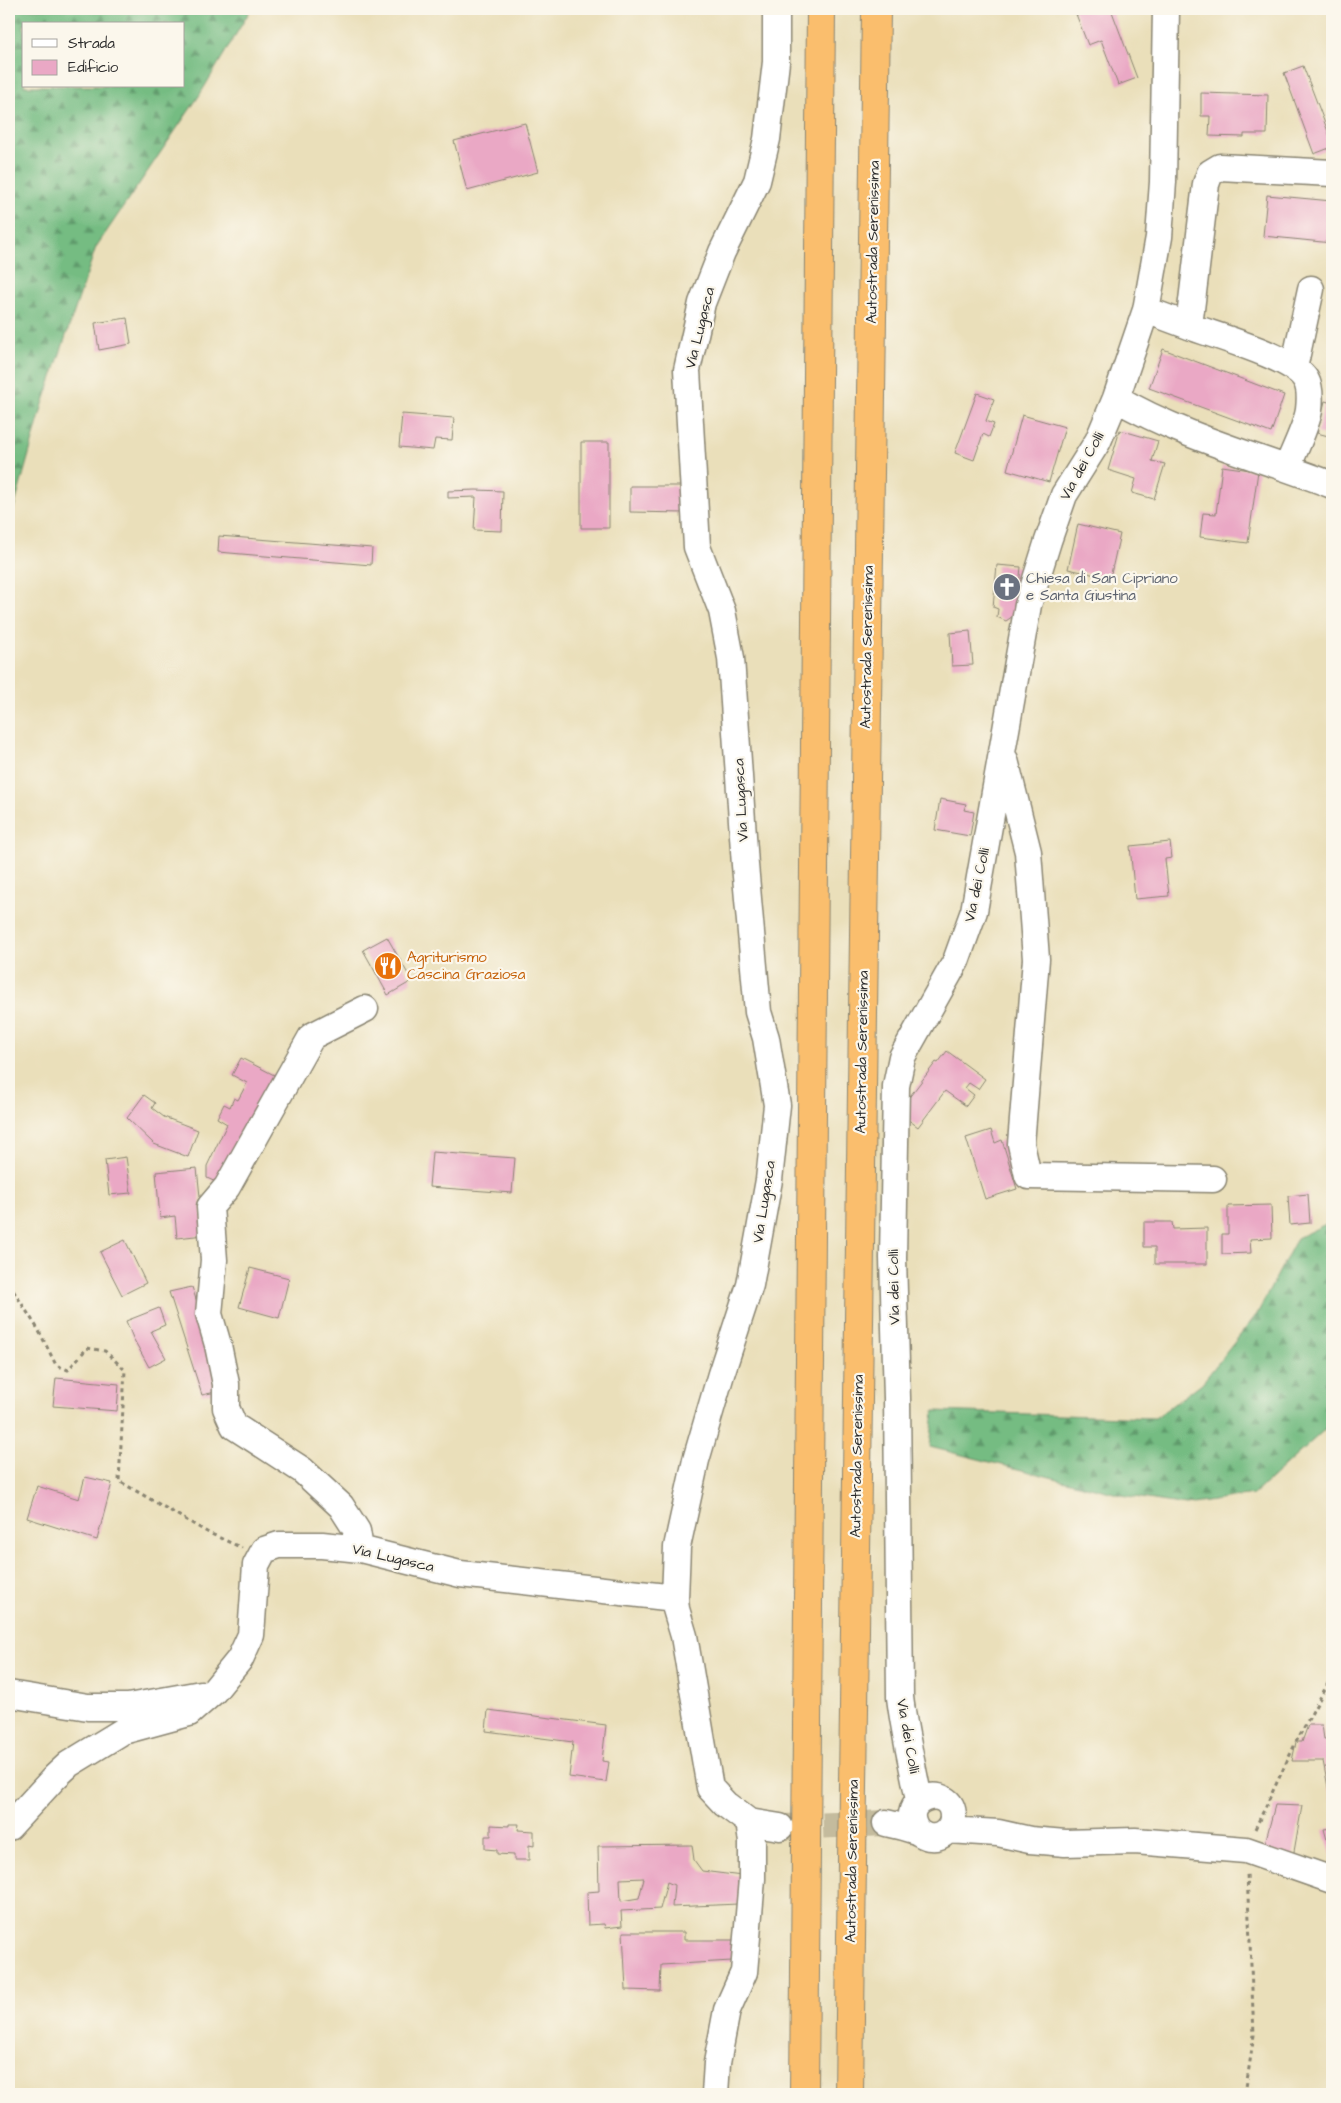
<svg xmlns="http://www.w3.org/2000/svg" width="1341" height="2103" font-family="'Architects Daughter',sans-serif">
<defs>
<pattern id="forest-firs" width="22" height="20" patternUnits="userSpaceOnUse" patternTransform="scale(1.25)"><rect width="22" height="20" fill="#74bc82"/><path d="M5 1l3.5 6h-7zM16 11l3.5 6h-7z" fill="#5f996b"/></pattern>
</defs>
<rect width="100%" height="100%" fill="#fbf7ec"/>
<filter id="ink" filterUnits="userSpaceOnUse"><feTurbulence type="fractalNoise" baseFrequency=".02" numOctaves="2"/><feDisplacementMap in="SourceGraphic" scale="10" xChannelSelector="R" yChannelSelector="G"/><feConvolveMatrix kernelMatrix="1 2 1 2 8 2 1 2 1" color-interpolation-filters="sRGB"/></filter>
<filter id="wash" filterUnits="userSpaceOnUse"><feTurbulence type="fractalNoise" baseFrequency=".0096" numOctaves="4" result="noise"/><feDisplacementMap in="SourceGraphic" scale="20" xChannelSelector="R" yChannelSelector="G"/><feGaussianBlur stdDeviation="1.12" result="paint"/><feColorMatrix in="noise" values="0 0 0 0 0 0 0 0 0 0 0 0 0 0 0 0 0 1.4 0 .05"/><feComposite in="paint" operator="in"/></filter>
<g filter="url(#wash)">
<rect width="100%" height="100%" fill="#eadfba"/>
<path fill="url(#forest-firs)" stroke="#507456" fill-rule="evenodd" d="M9,9h242l-52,87 -103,151 -53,157 -34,122zM24,24h160v62h-160z
M1332,1221v202l-79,72 -67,10 -64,-10 -192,-48 4,-36 221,7 47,-35 55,-69 40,-76z"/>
<g id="blocks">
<path fill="#eaa8c5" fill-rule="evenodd" d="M1074,9h18l1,3 7,-3h11l26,69 -19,7 -17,-45 -13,5z
M1303,66l29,76v5l-18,7 -30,-81z
M1201,93l67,2 -1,39h-23v3l-35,-1 1,-20h-9z
M525,123l13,49 -71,19 -13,-50z
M1267,195l65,6v42l-69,-7z
M127,318l4,26 -32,6 -4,-27z
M1163,349l121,46 -13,38 -122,-45z
M977,393l17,6 -8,22 8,3 -5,13 -6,-3 -9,26 -19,-7z
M1325,401l7,2v34l-15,-4z
M402,414l52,4 -2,22 -17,-1 -2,11 -34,-3z
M1022,415l43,12 -16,55 -42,-12z
M1120,430l38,11 -6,20 13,3 -11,35 -22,-6 4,-14 -28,-9z
M581,442h28v86h-28z
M1222,466l36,5 -10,72 -48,-6 3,-24 13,1z
M630,486h56l-1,27 -55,-1z
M476,490l27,1 -1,40 -28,-1 2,-33 -28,1v-7z
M1078,524l42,10 -10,44 -42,-9z
M219,536l153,12 -1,17 -153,-13z
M997,565l24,2 -5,47 -10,7 -9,-4 1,-8 -5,-2z
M970,631l3,34 -21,1 -2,-33z
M940,799l26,5 -2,6 10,2 -4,24 -35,-6z
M1170,842l2,16 -7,1 4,37 -34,3 -5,-53z
M387,937l25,44 -24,14 -25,-45z
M947,1051l38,28 -7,10 -9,-6 -4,5 9,7 -8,11 -21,-15 -27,36 -20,-15 38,-50 2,1z
M241,1058l37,19 -60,106 -11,-5v-12l20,-42 -10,-6 7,-14 6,3 4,-9 4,2 9,-17 -15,-8z
M144,1095l11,8 -3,5 12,9 34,13 -10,27 -34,-13 -27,-26z
M991,1130l4,13 7,-3 15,49 -32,10 -19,-61z
M432,1152l83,6 -3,35 -83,-6z
M126,1157l5,36 -22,2 -4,-35z
M197,1168l7,67 -27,3 -2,-22 -15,2 -4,-46z
M1308,1194l2,29 -20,2 -2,-29z
M1271,1205l1,33 -22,1 1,14 -29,1v-20h6v-28z
M1144,1222h28l1,7 34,-1v36h-52v-17h-11z
M125,1240l21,43 -24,12 -22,-43z
M250,1268l39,10 -10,40 -40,-11z
M192,1287l28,87v17l-18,4 -33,-103z
M159,1308l6,17 -14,6 15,27 -17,9 -16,-29 -7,-17z
M56,1378l63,6 -2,27 -64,-5z
M85,1477l27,6 -15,57 -70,-22 10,-32 42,13z
M488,1710l118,15 -4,36 7,1 -3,20 -37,-5 4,-35 -87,-11z
M1308,1725h14l2,14 8,-1v70l-9,-47h-31l4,-19h6z
M1275,1805l27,1 -10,57 -29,-12z
M509,1824h10l-1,6 16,1v15l-5,-1v15h-15v-5l-17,-1v-4l-12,-1v-13h6v-11l18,1z
M1332,1828v30l-8,-29z
M692,1845l2,15 8,11 40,5 -4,28 -66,3 2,-22 -7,-3 -7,27 -39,2 1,15 -17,2 -1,-4 -16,1 -1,-33 12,-1 -1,-45zM644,1878l-5,20 -18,3 -1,-22z
M623,1932h61v8h50l-2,21 -71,4 -1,26 -34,-1z"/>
</g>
</g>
<g filter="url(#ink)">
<use href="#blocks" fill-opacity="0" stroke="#8a8572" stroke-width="1"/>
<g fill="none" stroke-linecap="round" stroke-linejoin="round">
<path stroke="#c4bb9d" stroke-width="26" stroke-dasharray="26 13" stroke-linecap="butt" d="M784,1827l102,-4"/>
<defs>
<path id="minor" d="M1146,310l43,16
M1294,368l17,-79
M1116,398c66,39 144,59 216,87
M1287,468c6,-15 20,-43 22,-58 1,-9 2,-21 -3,-30 -12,-23 -91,-44 -117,-54l17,-142 4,-11 10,-6 112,6
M1005,760l23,92 8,107 -15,185 7,32 185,3
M360,1549l-3,-18 -16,-25 -39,-36 -68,-44 -8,-18v-24l-8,-39 -9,-31 5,-54 -4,-53 17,-20 85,-151 53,-27
M675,1598l2,-51 19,-87 25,-86 29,-89 19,-105 8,-75 -11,-67 -8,-26 -13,-147 -14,-207 -9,-47 -25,-64 -10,-177 15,-67 20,-51 35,-71 10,-42 9,-77v-53
M9,1694l79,13h40l73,-13
M919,1801c-6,-35 -15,-69 -19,-104l-3,-299 -4,-140 3,-172 6,-29 54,-96 18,-50 54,-306 20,-64 16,-46 34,-54 18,-43 30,-88 13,-73 4,-55 3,-173
M886,1823c10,2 21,5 30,8 5,2 9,6 14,6 12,2 23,-9 23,-20 0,-36 -60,-20 -35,15
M9,1827l46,-50 14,-13 54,-33 66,-18 25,-22 26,-32 11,-24 5,-70 8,-15 15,-5h43l38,4 100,25 215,24 1,11 8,27 26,152 15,16 24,18 31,5
M948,1830l50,3 32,7 35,3 70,-2 111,9 86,30
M715,2094l2,-31 10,-53 17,-38 8,-93v-37l-3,-20"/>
<path id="highway" d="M804,2094l17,-2085
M849,2094l27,-2085"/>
</defs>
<use href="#minor" stroke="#8a8572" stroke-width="29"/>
<use href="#highway" stroke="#8a8572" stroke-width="30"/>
<path stroke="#8a8572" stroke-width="3" stroke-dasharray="4 4" stroke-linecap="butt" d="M9,1284l29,45 18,36 12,5 19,-22 18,3 20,19 -6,111 88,51 35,16
M1255,1829l41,-87 36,-66
M1245,2094l9,-59 -7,-162"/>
<use href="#minor" stroke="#fff" stroke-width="26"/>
<use href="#highway" stroke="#fabe6d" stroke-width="28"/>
</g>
</g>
<defs>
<symbol id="church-disc" viewBox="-11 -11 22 22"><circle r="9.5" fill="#6b7280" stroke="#fbf7ec"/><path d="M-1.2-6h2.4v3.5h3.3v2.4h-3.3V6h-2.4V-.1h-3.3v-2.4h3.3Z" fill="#fff"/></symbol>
<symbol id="restaurant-disc" viewBox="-11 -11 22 22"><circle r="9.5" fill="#e8710a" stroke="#fbf7ec"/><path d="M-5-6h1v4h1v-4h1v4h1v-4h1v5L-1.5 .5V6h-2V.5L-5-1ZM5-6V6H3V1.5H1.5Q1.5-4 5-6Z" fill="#fff"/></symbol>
</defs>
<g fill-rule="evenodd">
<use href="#church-disc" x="991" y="571" width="32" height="32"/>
<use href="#restaurant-disc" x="372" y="950" width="32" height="32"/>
</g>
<g text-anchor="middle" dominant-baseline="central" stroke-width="4.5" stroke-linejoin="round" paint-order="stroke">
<g font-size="15" fill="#2b2b2b" stroke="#fbf7ec">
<text transform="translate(873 242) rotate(-89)">Autostrada Serenissima</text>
<text transform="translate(700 328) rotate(-76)">Via Lugasca</text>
<text transform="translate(1082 466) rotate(-61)">Via dei Colli</text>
<text transform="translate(867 647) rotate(-89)">Autostrada Serenissima</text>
<text transform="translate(741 800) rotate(-93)">Via Lugasca</text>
<text transform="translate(977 885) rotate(-78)">Via dei Colli</text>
<text transform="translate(862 1052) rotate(-89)">Autostrada Serenissima</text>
<text transform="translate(764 1202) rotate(-81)">Via Lugasca</text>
<text transform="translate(894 1287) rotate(-91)">Via dei Colli</text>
<text transform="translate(857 1456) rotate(-89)">Autostrada Serenissima</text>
<text transform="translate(393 1558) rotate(13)">Via Lugasca</text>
<text transform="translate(908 1736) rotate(80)">Via dei Colli</text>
<text transform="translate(852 1861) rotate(-89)">Autostrada Serenissima</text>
</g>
<g font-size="15" fill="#5b616d" stroke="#fbf7ec" text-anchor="start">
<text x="1026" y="578">Chiesa di San Cipriano<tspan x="1026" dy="17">e Santa Giustina</tspan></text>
</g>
<g font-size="15" fill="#c56008" stroke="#fbf7ec" text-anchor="start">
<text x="407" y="957">Agriturismo<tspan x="407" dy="17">Cascina Graziosa</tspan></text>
</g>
</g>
<rect width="1341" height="2103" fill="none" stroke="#fbf7ec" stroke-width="30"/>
<rect x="22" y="22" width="162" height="65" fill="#fbf7ec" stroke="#a8a59f"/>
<rect x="32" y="39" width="25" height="8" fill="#ffffff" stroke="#a8a59f"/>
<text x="68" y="48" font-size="15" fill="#2b2b2b">Strada</text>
<rect x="32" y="60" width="25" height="15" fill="#eaa8c5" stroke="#a8a59f"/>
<text x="68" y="72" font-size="15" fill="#2b2b2b">Edificio</text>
</svg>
